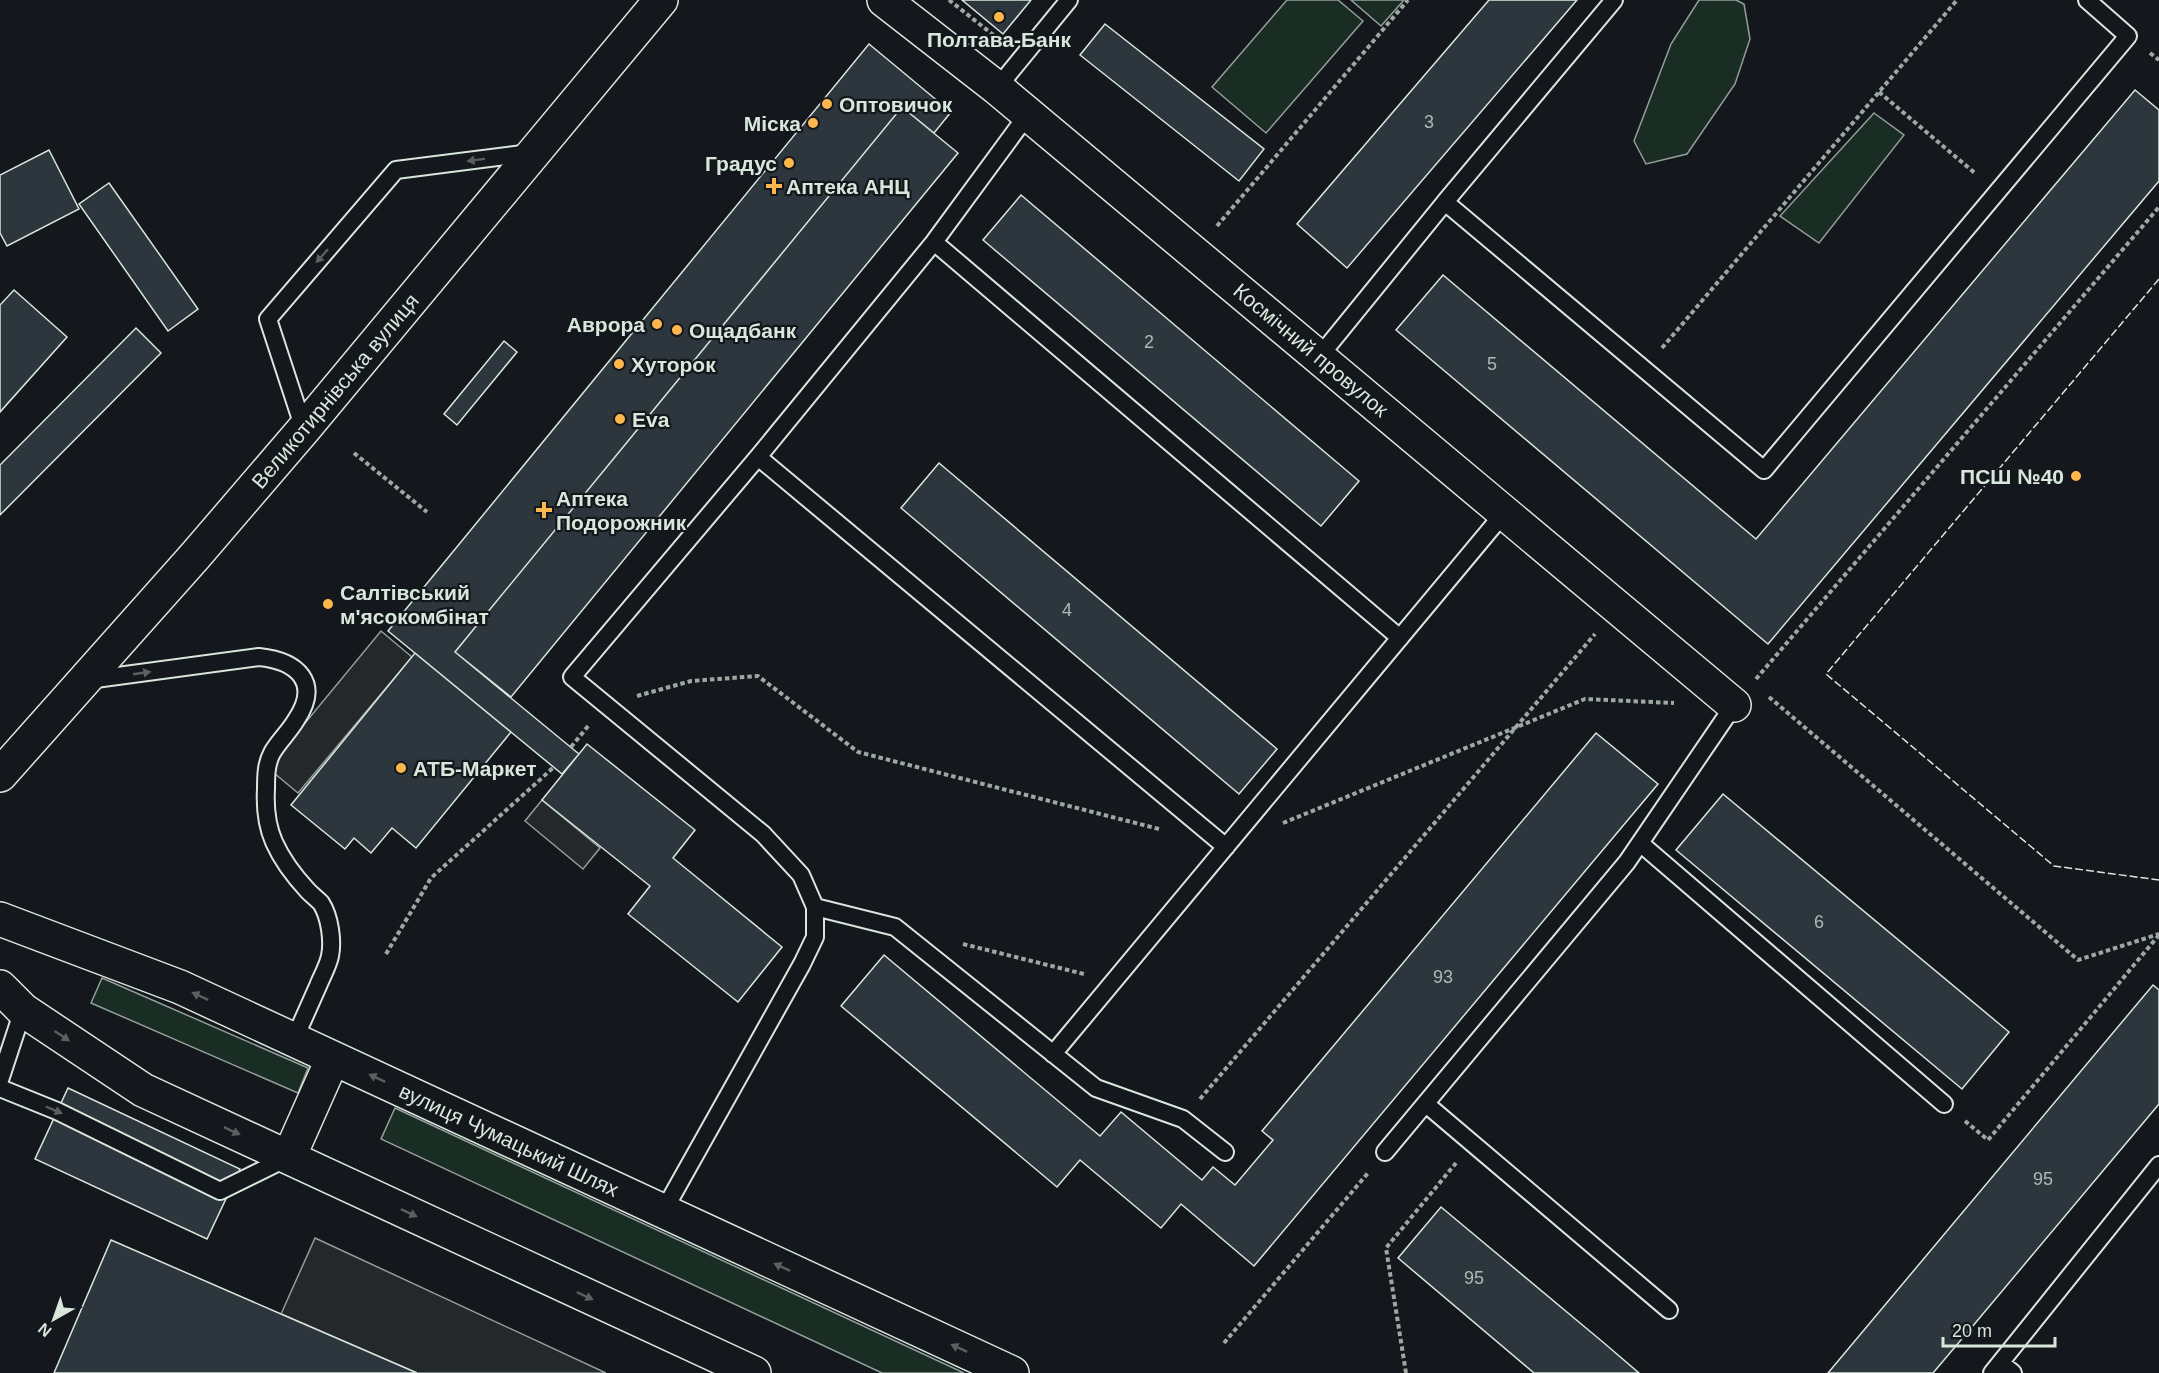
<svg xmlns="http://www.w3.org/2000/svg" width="2159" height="1373" font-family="Helvetica,sans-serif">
<rect width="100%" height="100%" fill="#14181c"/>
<path fill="#1a2d24" stroke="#939e99" stroke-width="1.5" d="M1287,0h51l25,21 -97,112 -54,-46z
M1351,0h53l-23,26z
M1699,0h37l8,4 6,35 -15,45 -48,70 -41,10 -12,-23 37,-97z
M1874,113l30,22 -85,108 -39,-27z
M102,978l206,90 -10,25 -207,-90z
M395,1108l569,265h-82l-501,-234z"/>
<path fill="#24282b" stroke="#939e99" stroke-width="1.5" d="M381,631l31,26 -114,136 -30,-25z
M542,800l58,48 -17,21 -58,-48z
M315,1238l291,135h-189l-136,-59z"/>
<path fill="#2c363c" stroke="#d8e6dc" stroke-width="1.5" d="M962,0h69l-28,34z
M1489,0h88l-230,268 -50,-44z
M1105,24l159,125 -25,32 -159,-126z
M869,44l82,68 -17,21 -32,-26 -447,545 124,102 -17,20 -174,-143z
M2135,90l24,20v71l-391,463 -372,-314 47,-55 313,264z
M902,107l56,46 -447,544 -56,-45z
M49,150l30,59 -72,37 -7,-13v-58z
M109,183l89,126 -30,22 -89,-127z
M1021,195l338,286 -38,45 -338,-286z
M14,290l53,47 -67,75v-107z
M136,328l25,25 -161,162v-50z
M504,341l13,11 -60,73 -13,-11z
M939,463l338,286 -38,45 -338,-286z
M415,653l96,79 -95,116 -24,-20 -21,25 -17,-15 -9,11 -54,-44z
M1596,733l62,51 -404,482 -73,-62 -20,24 -81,-68 -23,27 -216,-181 43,-51 216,181 21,-24 81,68 11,-13 22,18 38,-45 -11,-9z
M587,744l108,86 -22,28 109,89 -44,55 -110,-88 22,-28 -108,-86z
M1723,794l286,238 -47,57 -286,-239z
M2153,985l6,5v114l-182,217 -44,52h-105z
M68,1088l172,81 -33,70 -172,-80z
M1441,1207l163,136 35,30h-105l-136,-115z
M111,1240l170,74 136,59h-363z"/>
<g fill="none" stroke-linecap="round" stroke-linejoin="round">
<defs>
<path id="service" d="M997,88l72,-88
M1445,202l169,-202
M934,242l466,396
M1319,357l126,-155 319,268 364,-434 -41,-36
M304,429l-36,-110 128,-149 134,-17
M758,457l468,390
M88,680l171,-23c39,4 62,26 37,63 -7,12 -18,22 -24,33 -6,11 -6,24 -6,36 -1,17 1,37 8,53 8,18 21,35 34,49 4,4 9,8 13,12 9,14 12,38 9,53 -2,10 -8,20 -12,30 -8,18 -16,36 -24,54
M1640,843l304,261
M815,907l80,20 201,161 87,31 42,33
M1053,1054l451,-541
M0,1080l23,-70
M0,1088l57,23 163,80 69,-34
M1426,1104l243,206
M1385,1152l242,-290 107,-157
M663,1212l139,-248 13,-27v-30l-14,-32 -38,-41 -191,-157 186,-220 176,-215 94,-128
M2001,1363l12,10
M1992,1373l167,-208"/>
<path id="minor" d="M884,0l113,88 737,617"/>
<path id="primary" d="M0,775l195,-219 109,-127 357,-429
M0,919l180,68 832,386
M0,987l23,23 120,80 611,283
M289,1157l44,-99"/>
</defs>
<use href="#service" stroke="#d8e6dc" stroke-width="20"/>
<use href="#minor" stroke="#d8e6dc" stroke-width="36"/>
<use href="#primary" stroke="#d8e6dc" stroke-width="36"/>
<path stroke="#9da8a2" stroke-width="4" stroke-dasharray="4.5 3" stroke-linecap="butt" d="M949,0l52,41
M2150,53l9,7
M1879,92l97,82
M1217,226l191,-226
M1662,348l295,-348
M354,453l73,59
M1756,679l403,-472
M637,696l54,-15 67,-5 100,76 301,77
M1769,697l309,263 81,-26
M571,747l18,-22
M1283,823l302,-124 89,4
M963,944l121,30
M386,954l45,-76 123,-111
M1200,1099l395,-465
M1965,1121l23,19 171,-205
M1224,1343l144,-170
M1406,1373l-20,-125 70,-85"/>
<use href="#service" stroke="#14181c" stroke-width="16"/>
<use href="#minor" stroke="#14181c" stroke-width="33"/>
<use href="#primary" stroke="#14181c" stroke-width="33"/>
<path stroke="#d8e6dc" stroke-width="1.5" stroke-dasharray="8 3" stroke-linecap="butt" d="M2159,279l-333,395 228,192 105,14"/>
</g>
<defs><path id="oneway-solid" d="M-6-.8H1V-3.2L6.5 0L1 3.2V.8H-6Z" transform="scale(1.5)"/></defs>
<g fill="#59605f">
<use href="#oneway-solid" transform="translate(476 160) rotate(173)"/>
<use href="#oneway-solid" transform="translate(322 256) rotate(131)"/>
<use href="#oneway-solid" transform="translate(142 673) rotate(-8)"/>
<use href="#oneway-solid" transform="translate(200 996) rotate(-155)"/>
<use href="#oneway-solid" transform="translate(62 1036) rotate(34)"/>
<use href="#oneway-solid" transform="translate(377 1078) rotate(-155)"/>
<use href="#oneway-solid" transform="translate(54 1110) rotate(23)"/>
<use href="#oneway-solid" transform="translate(232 1131) rotate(25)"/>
<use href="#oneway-solid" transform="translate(409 1213) rotate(25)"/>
<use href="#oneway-solid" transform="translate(782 1267) rotate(-155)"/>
<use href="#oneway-solid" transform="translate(585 1296) rotate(25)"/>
<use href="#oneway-solid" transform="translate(959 1348) rotate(-155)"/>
</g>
<g fill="#ffb74d" stroke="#14181c" stroke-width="2">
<circle cx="999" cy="17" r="6"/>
<circle cx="827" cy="104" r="6"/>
<circle cx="813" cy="123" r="6"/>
<circle cx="789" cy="163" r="6"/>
<path d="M771 177h6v6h6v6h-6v6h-6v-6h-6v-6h6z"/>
<circle cx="657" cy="324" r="6"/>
<circle cx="677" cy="330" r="6"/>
<circle cx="619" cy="364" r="6"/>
<circle cx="620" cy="419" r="6"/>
<circle cx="2076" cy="476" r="6"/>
<path d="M541 501h6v6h6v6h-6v6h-6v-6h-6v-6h6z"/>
<circle cx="328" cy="604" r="6"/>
<circle cx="401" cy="768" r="6"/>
</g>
<g text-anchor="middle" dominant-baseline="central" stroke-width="4.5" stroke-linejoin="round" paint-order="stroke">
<g font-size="18" fill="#adbab4">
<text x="1429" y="122">3</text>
<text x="1149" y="342">2</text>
<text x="1492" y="364">5</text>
<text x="1067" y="610">4</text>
<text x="1819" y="922">6</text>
<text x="1443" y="977">93</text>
<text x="2043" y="1179">95</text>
<text x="1474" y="1278">95</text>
</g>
<g font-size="21" font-weight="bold" fill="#d8e6dc" stroke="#14181c" text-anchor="start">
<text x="999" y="39" text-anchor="middle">Полтава-Банк</text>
<text x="839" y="104">Оптовичок</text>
<text x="801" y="123" text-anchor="end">Міска</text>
<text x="777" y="163" text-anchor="end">Градус</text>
<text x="786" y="186">Аптека АНЦ</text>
<text x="645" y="324" text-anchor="end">Аврора</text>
<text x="689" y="330">Ощадбанк</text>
<text x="631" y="364">Хуторок</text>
<text x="632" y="419">Eva</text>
<text x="2064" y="476" text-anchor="end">ПСШ №40</text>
<text x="556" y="498">Аптека<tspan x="556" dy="24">Подорожник</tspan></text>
<text x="340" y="592">Салтівський<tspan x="340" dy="24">м'ясокомбінат</tspan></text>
<text x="413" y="768">АТБ-Маркет</text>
</g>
<g font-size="21" fill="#d8e6dc" stroke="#14181c">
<text transform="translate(1311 350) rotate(40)">Космічний провулок</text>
<text transform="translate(335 391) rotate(-50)">Великотирнівська вулиця</text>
<text transform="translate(509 1140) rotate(25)">вулиця Чумацький Шлях</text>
</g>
</g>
<g transform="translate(54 1319) rotate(220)" stroke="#14181c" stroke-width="4.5" paint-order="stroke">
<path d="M0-4.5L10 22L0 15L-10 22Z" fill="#d8e6dc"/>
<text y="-9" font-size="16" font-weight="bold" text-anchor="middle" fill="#d8e6dc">N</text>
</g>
<path d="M1943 1337v9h112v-9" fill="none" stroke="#d8e6dc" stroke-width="3"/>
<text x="1952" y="1337" font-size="18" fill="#d8e6dc" stroke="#14181c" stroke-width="4.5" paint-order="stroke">20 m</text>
</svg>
